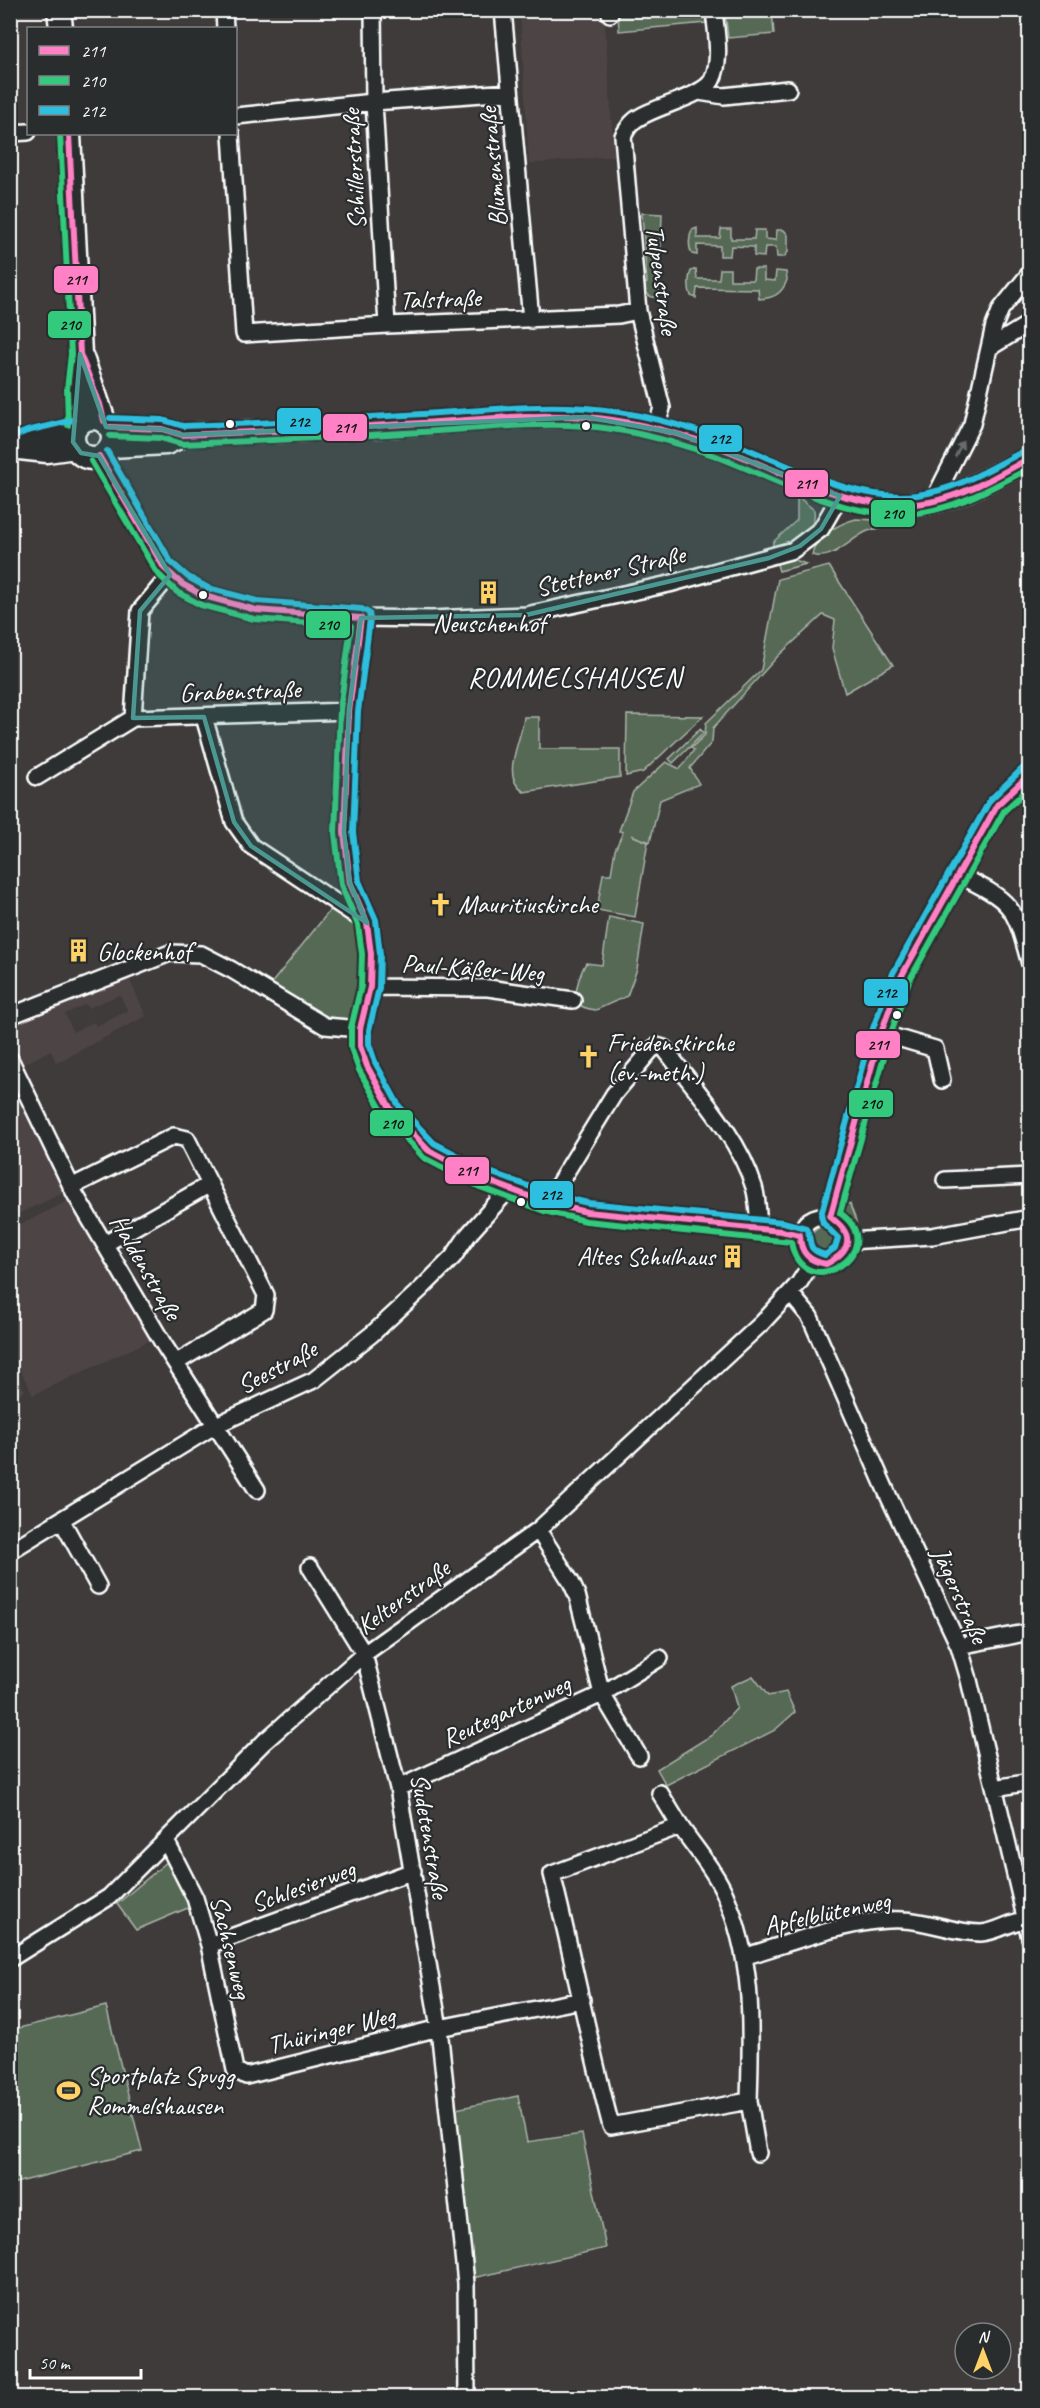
<svg xmlns="http://www.w3.org/2000/svg" width="1040" height="2408" font-family="Caveat,sans-serif">
<rect width="100%" height="100%" fill="#3f3b3b"/>
<filter id="ink" filterUnits="userSpaceOnUse"><feTurbulence type="fractalNoise" baseFrequency=".0167" numOctaves="2"/><feDisplacementMap in="SourceGraphic" scale="12" xChannelSelector="R" yChannelSelector="G"/><feConvolveMatrix kernelMatrix="1 2 1 2 8 2 1 2 1" color-interpolation-filters="sRGB"/></filter>
<g filter="url(#ink)">
<path fill="#4e4544" fill-rule="evenodd" d="M520,11h84l10,145 -85,8z
M128,976l18,40 -90,47 -5,-13 -31,16 -9,-22 -1,-20zM120,995l8,16 -32,15 -2,-4 -21,10 -8,-18 21,-10 2,4z
M10,1076l58,115 -57,26h-1z
M72,1199l79,141 -118,55 -22,-43v-123z
M11,1363l14,28 -14,7h-1z"/>
<path fill="#556954" stroke="#aab4aa" stroke-width="1.5" d="M618,11h87l1,12 -87,8z
M725,11h47l2,23 -46,4z
M642,213l20,1 -3,83h-7l-8,-4 -3,-9 6,-1z
M697,228v10h23l1,-9h10v10h23l1,-9h10v9l11,1 1,-10h7l4,5v17l-4,5h-7l-1,-10h-11l-1,10 -10,-1v-9l-23,-1 -1,10h-10v-10l-23,-1v10l-5,-1c-4,-7 -3,-18 0,-24z
M696,269l1,10h22l1,-10h10v11h23l1,-11h10v11l11,1 1,-10 10,1 1,8c-5,14 -13,18 -28,19l-1,-10 -61,-1 -1,10 -5,-2c-3,-7 -3,-18 0,-25z
M797,496l17,14c4,22 -25,34 -42,40l1,-8 24,-22z
M856,519l39,2 2,2v3c-10,1 -20,2 -29,5 -18,7 -35,31 -56,24 2,-18 28,-32 44,-36z
M790,558l16,6 -27,7 -3,-10z
M829,566l64,99 -48,28 -13,-45 3,-28 -12,-5 -45,41 -65,72 -1,14 -22,26 9,16 -39,16 -10,42 -19,-7 17,7 -13,75 -38,-7 6,-36h8l4,-24 8,-18 -4,-1 14,-39 33,-30 14,7 14,-19 -3,-2 14,-13 1,-12 55,-53 17,-91z
M627,715l76,1 -60,56 -17,4z
M524,717h15v32h81v28l-96,15c-25,-16 -2,-52 0,-75z
M700,729l4,4 -31,30 -4,-4z
M331,909l29,18c3,32 6,67 -13,95l-21,-2 -56,-35z
M609,917l35,7 -7,45 -10,27 -31,14c-6,-1 -16,-2 -19,-8 -4,-8 4,-31 9,-39l16,2z
M845,1203l5,1c2,10 7,13 7,25 -10,-7 -15,-13 -12,-26z
M810 1240a14 14 0 1 1 28 0a14 14 0 1 1-28 0Z
M753,1676l15,20 18,-4 9,20 -20,18 -109,55 -9,-16 55,-34 25,-27 -6,-22z
M168,1861l22,46 -54,23 -19,-26z
M106,2006l36,145 -131,33v-154z
M518,2096l9,46 55,-8 24,114 -138,31 -17,-169z"/>
<g fill="none" stroke-linecap="round" stroke-linejoin="round">
<defs>
<path id="street" d="M224,10l1,18
M373,10l1,92 13,223
M503,10l28,310
M610,10v4
M699,92l25,4 64,-7
M236,116l138,-14 136,-10
M10,133l18,-1
M231,134l13,200 143,-9 232,-10 19,-4
M989,348l41,-25
M656,428l6,-20 -24,-97 -15,-175c3,-5 6,-11 11,-15 16,-14 70,-24 78,-41 10,-20 4,-48 2,-70
M99,456l65,112 6,7 39,25 60,13 92,5 70,1 95,-4 143,-31 124,-34 28,-21 19,-33
M933,501l39,-77 22,-98 7,-17 29,-36
M361,618l-12,93 -4,65 -1,56 6,51 17,40 4,31 -1,33 -10,42v17l7,20 25,45 36,39 55,29 64,24 40,9 194,19 19,4
M204,717l30,105 17,24 116,77
M133,718l216,-7
M37,777l96,-59 7,-107 30,-36
M957,874c56,28 57,30 73,90
M370,987l118,1 85,12
M10,1016l160,-63 31,1 31,16 93,56 35,3
M881,1033l54,16 7,31
M10,1059l65,135 89,151 93,145
M945,1180l85,-4
M71,1187l103,-51 13,3 79,156 -2,15 -87,52
M547,1203l67,-109 37,-44 6,-4 7,2c32,43 74,87 90,139 4,13 4,29 5,42
M799 1240a24 24 0 1 1 48 0a24 24 0 1 1-48 0Z
M830,1217l51,-184 20,-56 96,-172 33,-31
M848,1241l84,-5 98,-18
M105,1244l105,-60
M790,1293l20,24 78,178 71,151 9,30 62,262
M62,1521l36,65
M538,1530l33,52 6,13 25,99 37,62
M10,1551l204,-125 100,-46 58,-46 49,-45 32,-32 15,-22 40,-45
M310,1567l54,87 34,134 41,240 27,255 1,115
M959,1646l71,-14
M398,1788l204,-94 58,-36
M995,1788l35,-6
M660,1793l20,33
M680,1826c14,21 34,43 44,66 31,69 27,136 25,209l-138,25c-22,-83 -38,-168 -59,-252z
M166,1841l29,57 14,47 26,125 11,6 193,-48 143,-28
M209,1945l204,-74
M746,1956c45,-13 111,-39 157,-36 27,1 51,13 78,13 18,-1 33,-14 49,-14
M10,1959l99,-62 155,-155 100,-88 174,-124 224,-207 37,-40 14,-22
M749,2101l9,52"/>
<path id="secondary" d="M59,10l2,18
M69,134l11,220 -4,36 1,35
M82,358l22,63
M73 438a20 20 0 1 1 40 0a20 20 0 1 1-40 0Z
M110,427l52,2 20,6c76,-3 151,-6 227,-11 58,-3 118,-11 177,-7 51,4 101,18 149,37 59,22 115,56 181,50 41,-4 78,-28 114,-46
M22,444l7,-4 46,-11
M111,446l55,-3 15,-7
M10,447l37,4 28,-4"/>
</defs>
<use href="#street" stroke="#fff" stroke-width="20"/>
<use href="#secondary" stroke="#fff" stroke-width="27"/>
<use href="#street" stroke="#2a2d2e" stroke-width="15"/>
<use href="#secondary" stroke="#2a2d2e" stroke-width="22"/>
<defs>
<path id="bus-1" d="M69,134l11,220 20,50 4,17
M110,427l52,2 20,6c80,-3 160,-7 240,-12 55,-3 109,-10 163,-6 46,3 90,15 133,30 67,25 138,69 212,55 36,-7 68,-27 100,-44
M99,456l65,112 18,16 22,12 52,14 105,8 -12,93 -5,121 6,51 17,40 4,31 -1,33 -10,42v17l7,20 25,45 36,39 55,29 64,24 40,9 194,19 19,4c0,18 9,26 26,29 26,-13 29,-30 4,-47l51,-184 20,-56 96,-172 33,-31"/>
<path id="bus-2" d="M60,134l11,220 -4,35 1,36
M110,436l51,2 21,6c80,-3 160,-7 240,-12 55,-3 109,-10 163,-6 44,3 87,15 128,29 70,26 144,73 221,55 34,-8 65,-26 96,-42
M91,461l66,112 20,19 24,13 53,14 97,7 -11,84 -5,123 6,52 17,40 4,29 -1,32 -10,42v20l8,22 26,46 39,42 56,29 64,24 42,10 205,21c11,65 102,9 49,-29l50,-177 19,-55 95,-170 26,-24"/>
<path id="bus-3" d="M110,418l53,2 20,6c80,-3 160,-7 240,-12 55,-3 109,-10 163,-6 53,4 105,19 154,38 56,22 115,56 177,49 40,-5 74,-27 109,-45
M10,438l17,-7 46,-11
M107,451l64,111 17,15 20,11 49,13 105,8 7,4 1,6 -12,93 -5,120 6,49 17,39 4,34 -1,34 -10,42v14l6,18 24,44 35,37 53,28 63,23 38,9 195,19 23,6c8,13 -2,21 19,27l10,-7 3,-10 -15,-15 -2,-8 51,-184 21,-58 97,-173 34,-33"/>
</defs>
<use href="#bus-1" stroke="#2a2d2e" stroke-width="10"/>
<use href="#bus-2" stroke="#2a2d2e" stroke-width="10"/>
<use href="#bus-3" stroke="#2a2d2e" stroke-width="10"/>
<use href="#bus-1" stroke="#ff80c5" stroke-width="6"/>
<use href="#bus-2" stroke="#33ca7d" stroke-width="6"/>
<use href="#bus-3" stroke="#2dbfdf" stroke-width="6"/>
</g>
<defs><path id="oneway-solid" d="M-6-.8H1V-3.2L6.5 0L1 3.2V.8H-6Z" transform="scale(1.5)"/></defs>
<use fill="#6a6c6d" href="#oneway-solid" transform="translate(959 449) rotate(-63)"/>
</g>
<path fill="#4b9892" fill-opacity="0.2" stroke="#4b9892" stroke-width="4.5" stroke-linejoin="round" d="M80,354l26,73 56,2 20,6 403,-18 92,16 163,63 -19,33 -21,17 -31,12 -243,57 -165,3 -12,93 -5,121 6,51 17,40 -116,-77 -17,-24 -30,-105 -71,1 7,-107 30,-36 -71,-119 -18,-3 -8,-11z"/>
<defs>
<symbol id="building-bare" viewBox="-9 -9 18 18"><path d="M-4-6H4V6H1V3H-1V6H-4ZM-2.5-4.3h1.7v1.8h-1.7ZM.8-4.3h1.7v1.8H.8ZM-2.5-1h1.7V.8h-1.7ZM.8-1h1.7V.8H.8Z" fill="#ffd166" stroke="#2a2d2e" stroke-width="2.5" paint-order="stroke"/></symbol>
<symbol id="church-bare" viewBox="-9 -9 18 18"><path d="M-1.2-6h2.4v3.5h3.3v2.4h-3.3V6h-2.4V-.1h-3.3v-2.4h3.3Z" fill="#ffd166" stroke="#2a2d2e" stroke-width="2.5" paint-order="stroke"/></symbol>
<symbol id="stadium-bare" viewBox="-9 -9 18 18"><path d="M0-5a6.5 5 0 1 0 0 10a6.5 5 0 1 0 0-10ZM-3.5-1.8h7v3.6h-7Z" fill="#ffd166" stroke="#2a2d2e" stroke-width="2.5" paint-order="stroke"/></symbol>
</defs>
<g fill-rule="evenodd">
<use href="#building-bare" x="472" y="576" width="33" height="33"/>
<use href="#church-bare" x="424" y="888" width="33" height="33"/>
<use href="#building-bare" x="62" y="934" width="33" height="33"/>
<use href="#church-bare" x="572" y="1040" width="33" height="33"/>
<use href="#building-bare" x="716" y="1240" width="33" height="33"/>
<use href="#stadium-bare" x="52" y="2074" width="33" height="33"/>
</g>
<g fill="#fff" stroke="#2a2d2e" stroke-width="2">
<circle cx="230" cy="424" r="5"/>
<circle cx="586" cy="426" r="5"/>
<circle cx="203" cy="595" r="5"/>
<circle cx="897" cy="1015" r="5"/>
<circle cx="521" cy="1202" r="5"/>
</g>
<g text-anchor="middle" dominant-baseline="central" stroke-width="4.5" stroke-linejoin="round" paint-order="stroke">
<g font-size="26" fill="#fff" stroke="#2a2d2e">
<text transform="translate(493 167) rotate(-95)">Blumenstraße</text>
<text transform="translate(354 169) rotate(-93)">Schillerstraße</text>
<text transform="translate(662 280) rotate(82)">Tulpenstraße</text>
<text transform="translate(440 299) rotate(-2)">Talstraße</text>
<text transform="translate(610 571) rotate(-13)">Stettener Straße</text>
<text transform="translate(240 691) rotate(-2)">Grabenstraße</text>
<text transform="translate(473 968) rotate(4)">Paul-Käßer-Weg</text>
<text transform="translate(146 1267) rotate(60)">Haldenstraße</text>
<text transform="translate(277 1367) rotate(-28)">Seestraße</text>
<text transform="translate(960 1595) rotate(66)">Jägerstraße</text>
<text transform="translate(403 1597) rotate(-36)">Kelterstraße</text>
<text transform="translate(506 1711) rotate(-25)">Reutegartenweg</text>
<text transform="translate(430 1836) rotate(80)">Sudetenstraße</text>
<text transform="translate(303 1886) rotate(-20)">Schlesierweg</text>
<text transform="translate(827 1913) rotate(-12)">Apfelblütenweg</text>
<text transform="translate(231 1947) rotate(76)">Sachsenweg</text>
<text transform="translate(331 2030) rotate(-14)">Thüringer Weg</text>
</g>
<g font-size="26" fill="#fff" stroke="#2a2d2e" text-anchor="start">
<text x="489" y="623" text-anchor="middle">Neuschenhof</text>
<text x="458" y="904">Mauritiuskirche</text>
<text x="97" y="951">Glockenhof</text>
<text x="607" y="1042">Friedenskirche<tspan x="607" dy="30">(ev.-meth.)</tspan></text>
<text x="715" y="1256" text-anchor="end">Altes Schulhaus</text>
<text x="87" y="2075">Sportplatz Spvgg<tspan x="87" dy="30">Rommelshausen</tspan></text>
</g>
<g font-size="28" letter-spacing="1.5" fill="#fff" stroke="#2a2d2e">
<text x="575" y="677">ROMMELSHAUSEN</text>
</g>
</g>
<g stroke="#2a2d2e" stroke-width="2">
<rect x="53" y="265" width="46" height="29" rx="6" fill="#ff80c5"/>
<rect x="47" y="310" width="45" height="29" rx="6" fill="#33ca7d"/>
<rect x="276" y="407" width="46" height="28" rx="6" fill="#2dbfdf"/>
<rect x="322" y="413" width="46" height="29" rx="6" fill="#ff80c5"/>
<rect x="698" y="424" width="45" height="29" rx="6" fill="#2dbfdf"/>
<rect x="784" y="469" width="45" height="29" rx="6" fill="#ff80c5"/>
<rect x="870" y="499" width="46" height="29" rx="6" fill="#33ca7d"/>
<rect x="305" y="610" width="46" height="29" rx="6" fill="#33ca7d"/>
<rect x="863" y="978" width="46" height="29" rx="6" fill="#2dbfdf"/>
<rect x="855" y="1030" width="46" height="29" rx="6" fill="#ff80c5"/>
<rect x="848" y="1089" width="46" height="29" rx="6" fill="#33ca7d"/>
<rect x="369" y="1109" width="45" height="28" rx="6" fill="#33ca7d"/>
<rect x="444" y="1156" width="46" height="29" rx="6" fill="#ff80c5"/>
<rect x="529" y="1180" width="45" height="29" rx="6" fill="#2dbfdf"/>
</g>
<g font-size="16" text-anchor="middle" font-weight="bold" fill="#111">
<text x="76" y="285">211</text>
<text x="70" y="330">210</text>
<text x="299" y="427">212</text>
<text x="345" y="433">211</text>
<text x="720" y="444">212</text>
<text x="806" y="489">211</text>
<text x="893" y="519">210</text>
<text x="328" y="630">210</text>
<text x="886" y="998">212</text>
<text x="878" y="1050">211</text>
<text x="871" y="1109">210</text>
<text x="392" y="1129">210</text>
<text x="467" y="1176">211</text>
<text x="551" y="1200">212</text>
</g>
<rect width="1040" height="2408" fill="none" stroke="#2a2d2e" stroke-width="36"/>
<rect x="18" y="18" width="1004" height="2372" fill="none" stroke="#fff" stroke-width="2" filter="url(#ink)"/>
<rect x="27" y="27" width="210" height="108" fill="#2a2d2e" stroke="#7f8182" stroke-width="1.5"/>
<rect x="39" y="46" width="30" height="9" fill="#ff80c5" stroke="#7f8182" stroke-width="1.5"/>
<text x="81" y="57" font-size="18" fill="#ffffff">211</text>
<rect x="39" y="76" width="30" height="9" fill="#33ca7d" stroke="#7f8182" stroke-width="1.5"/>
<text x="81" y="87" font-size="18" fill="#ffffff">210</text>
<rect x="39" y="106" width="30" height="9" fill="#2dbfdf" stroke="#7f8182" stroke-width="1.5"/>
<text x="81" y="117" font-size="18" fill="#ffffff">212</text>
<g transform="translate(983 2351)"><circle r="28" fill="#2a2d2e" stroke="#7f8182" stroke-width="1.5"/>
<path d="M0-4.5L10 22L0 15L-10 22Z" fill="#ffd166"/>
<text y="-9" font-size="16" font-weight="bold" text-anchor="middle" fill="#ffffff">N</text>
</g>
<path d="M30 2369v9h111v-9" fill="none" stroke="#ffffff" stroke-width="3"/>
<text x="39" y="2369" font-size="18" fill="#ffffff" stroke="#2a2d2e" stroke-width="4.5" paint-order="stroke">50 m</text>
</svg>
